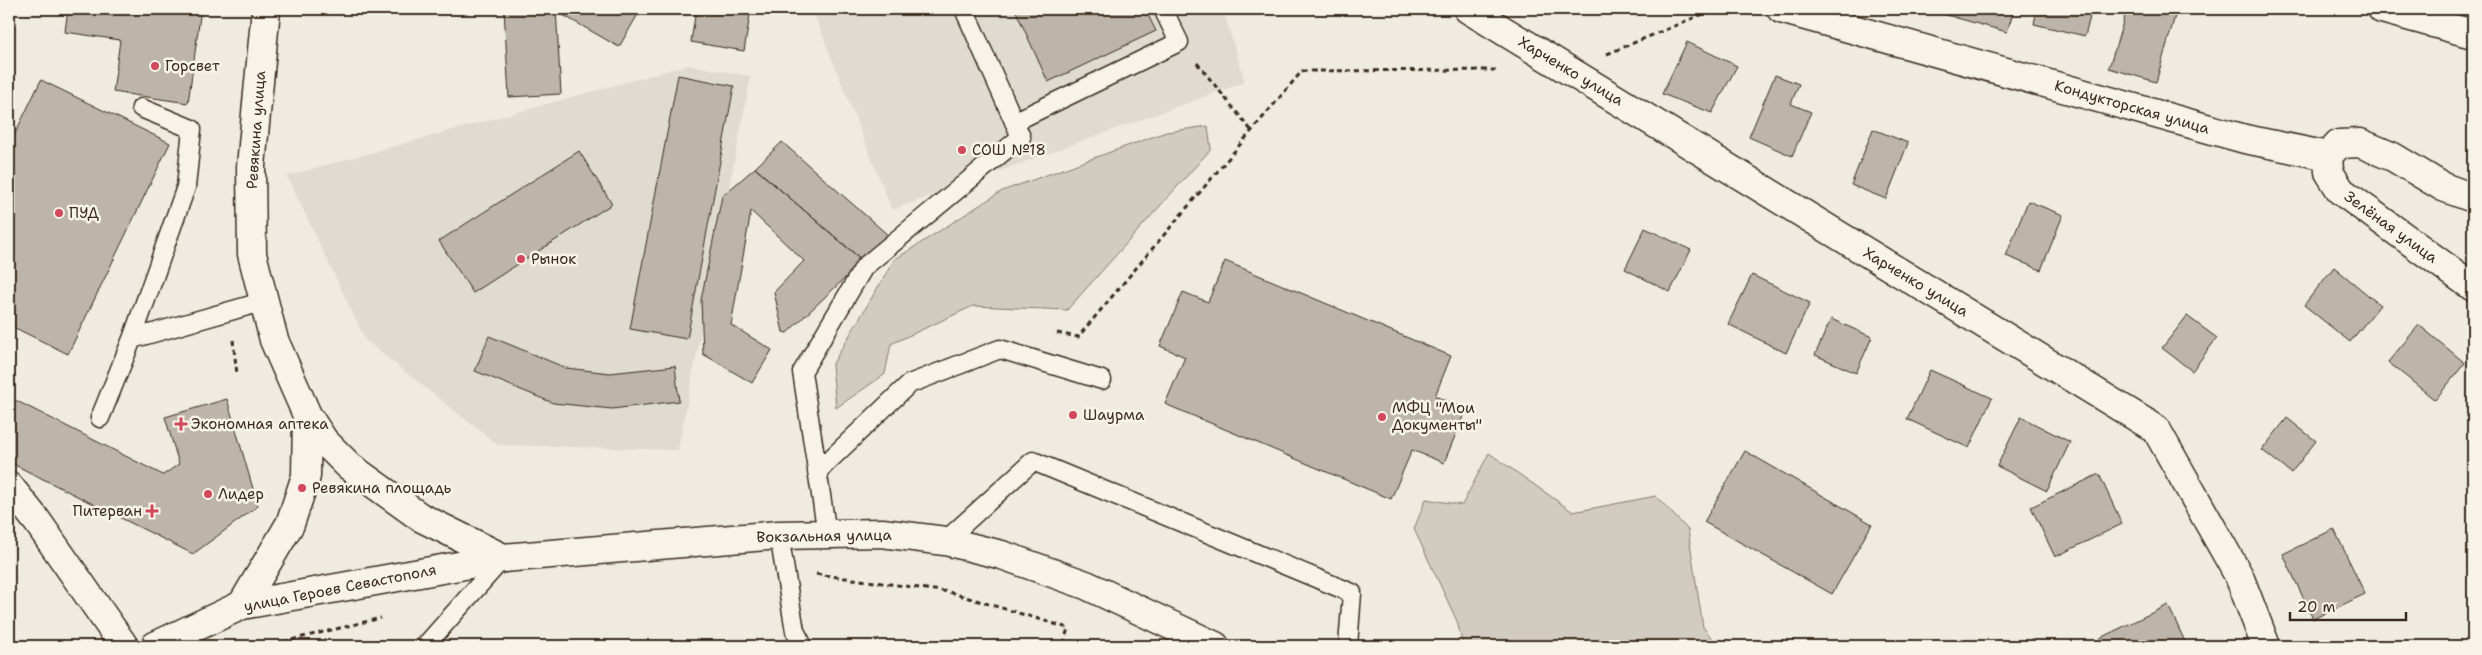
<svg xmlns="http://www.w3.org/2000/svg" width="2482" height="655" font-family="'Shantell Sans',sans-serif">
<rect width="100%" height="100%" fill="#efebe0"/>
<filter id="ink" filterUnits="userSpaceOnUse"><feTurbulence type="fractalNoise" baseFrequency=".02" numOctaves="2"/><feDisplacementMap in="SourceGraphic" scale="10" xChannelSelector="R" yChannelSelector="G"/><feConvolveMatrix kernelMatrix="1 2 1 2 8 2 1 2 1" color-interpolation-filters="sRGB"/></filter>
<g filter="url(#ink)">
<path fill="#e0dbd0" d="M812,9h411l22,73 -353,128z
M688,65l63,11 -73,374 -180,-5 -132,-104 -79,-165z"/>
<path fill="#d1cbc0" stroke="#867a6f" d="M1208,126l3,23 -144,161 -94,-4 -82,38 -6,30 -49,34 -4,-43 62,-105 108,-69 164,-59z
M1489,453l84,59 83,-16 32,34 15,97 15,19h-255l-6,-25 -43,-92 12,-30 36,6z"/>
<path fill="#bdb5aa" stroke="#3b2a1e" d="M68,9h133l-13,94 -75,-11 7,-52 -55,-8z
M504,9h52l5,85 -52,3z
M567,9h74l-22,38 -56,-32z
M696,9h55l-7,42 -53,-9z
M1015,9h130l11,22 -108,51z
M1925,9h89l-7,23z
M2037,9h55l-7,27 -51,-12z
M2127,9h50l-21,73 -47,-14z
M1687,42l50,24 -25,47 -50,-19z
M678,75l56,11 -47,253 -57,-10z
M1775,75l24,9 -8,20 20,8 -19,44 -43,-19z
M41,80l129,63 -102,211 -59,-29v-179z
M1873,129l35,14 -22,56 -35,-14z
M782,142l107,94 -26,25 -108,-93z
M579,151l33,53 -139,89 -34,-52z
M755,168l108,93 -76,72 -4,-1 -9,-40 30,-31 -53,-50 -20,114 41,25 -20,33 -49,-29 -2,-54 21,-104z
M2028,201l35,14 -22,55 -35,-14z
M1645,228l46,22 -21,42 -45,-23z
M1225,261l226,95 -16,40 31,13 -22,54 -32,-13 -21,49 -226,-95 20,-47 -25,-11 23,-54 25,10z
M2334,267l46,38 -30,37 -46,-37z
M1752,275l58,28 -24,50 -58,-29z
M2187,316l30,22 -25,33 -30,-23z
M1831,319l41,18 -16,36 -41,-18z
M2419,325l46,38 -30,37 -47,-38z
M489,336l77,32 44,5 65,-7 4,35 -67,8 -59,-6 -78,-32z
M1930,370l62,28 -23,50 -62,-29z
M9,397l154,78 16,-11 -14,-47 62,-18 31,107 -65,48 -184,-92z
M2021,417l49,25 -23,49 -50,-25z
M2287,418l29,23 -25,32 -29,-23z
M1745,451l127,73 -40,70 -128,-72z
M2099,474l23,50 -67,33 -24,-50z
M2334,529l31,65 -52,25 -30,-65z
M2168,605l19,41h-83l-4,-8z"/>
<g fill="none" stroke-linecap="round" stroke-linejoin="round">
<defs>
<path id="lane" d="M1014,122l165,-80 -16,-33
M132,339l133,-38
M100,418l32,-79 54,-152 6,-58 -51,-21
M817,472l92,-88 91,-35 102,31
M827,534l-25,-162 62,-105 157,-130 -57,-128
M779,535l16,96 8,15
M945,541l88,-80 319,132 -4,53
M425,646l78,-88"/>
<path id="street" d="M1468,9l688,420 83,147 27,70
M1781,9l464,130 83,17 11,-12 21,-1 33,14 50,30 30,11
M2382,9l91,25
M2328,156l1,16 12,19 132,96
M9,486l28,35 87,125"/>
<path id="secondary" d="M266,9l-15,157 1,88 22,86 33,75 17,26 25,25 71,51 83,41
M242,605l48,-81 16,-48 1,-61"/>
<path id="primary" d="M155,646l87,-41 261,-47 276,-23 103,-2 63,8 57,14 84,30 129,61"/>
</defs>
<use href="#lane" stroke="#3b2a1e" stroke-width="21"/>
<use href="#street" stroke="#3b2a1e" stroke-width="31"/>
<use href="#secondary" stroke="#3b2a1e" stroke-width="31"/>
<use href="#primary" stroke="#3b2a1e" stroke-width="31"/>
<path stroke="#3b2a1e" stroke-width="3" stroke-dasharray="5 4" stroke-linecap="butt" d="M1607,54l108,-45
M1197,63l54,67
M1057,333l21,4 224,-266 197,-1
M233,340l4,34
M816,574l133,18 119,36 -5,18
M266,646l115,-28"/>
<use href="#lane" stroke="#f7f3e8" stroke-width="18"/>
<use href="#street" stroke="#f7f3e8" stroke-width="28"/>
<use href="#secondary" stroke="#f7f3e8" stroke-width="28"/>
<use href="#primary" stroke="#f7f3e8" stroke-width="28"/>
</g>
</g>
<g fill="#d1495b" stroke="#f7f3e8" stroke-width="2">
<circle cx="155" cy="66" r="5"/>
<circle cx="962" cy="150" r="5"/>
<circle cx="59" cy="213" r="5"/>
<circle cx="521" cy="259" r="5"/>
<circle cx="1073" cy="415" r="5"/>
<circle cx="1382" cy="417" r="5"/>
<path d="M178.5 416.5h5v5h5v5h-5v5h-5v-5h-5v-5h5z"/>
<circle cx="302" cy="488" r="5"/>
<circle cx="208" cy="494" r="5"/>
<path d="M149.5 503.5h5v5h5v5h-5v5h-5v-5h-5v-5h5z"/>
</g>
<g text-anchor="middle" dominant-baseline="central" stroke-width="5" stroke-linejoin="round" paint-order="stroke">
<g font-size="15" fill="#3b2a1e" stroke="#f7f3e8" text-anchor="start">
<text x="165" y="66">Горсвет</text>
<text x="972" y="150">СОШ №18</text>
<text x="69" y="213">ПУД</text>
<text x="531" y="259">Рынок</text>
<text x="1392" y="408">МФЦ "Мои<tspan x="1392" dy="17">Документы"</tspan></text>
<text x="1083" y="415">Шаурма</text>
<text x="191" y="424">Экономная аптека</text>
<text x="312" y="488">Ревякина площадь</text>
<text x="218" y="494">Лидер</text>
<text x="142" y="511" text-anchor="end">Питерван</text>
</g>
<g font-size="15" fill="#3b2a1e" stroke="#f7f3e8">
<text transform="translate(1571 71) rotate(31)">Харченко улица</text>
<text transform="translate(2132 107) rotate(16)">Кондукторская улица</text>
<text transform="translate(256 130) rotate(-86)">Ревякина улица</text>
<text transform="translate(2391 227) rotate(36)">Зелёная улица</text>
<text transform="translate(1916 282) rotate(31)">Харченко улица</text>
<text transform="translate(824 536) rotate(-1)">Вокзальная улица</text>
<text transform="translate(340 588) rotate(-11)">улица Героев Севастополя</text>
</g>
</g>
<rect width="2482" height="655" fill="none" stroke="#f7f3e8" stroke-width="30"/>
<rect x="15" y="15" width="2452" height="625" fill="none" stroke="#3b2a1e" stroke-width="2" filter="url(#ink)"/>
<path d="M2290 612v8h116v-8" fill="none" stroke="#3b2a1e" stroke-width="2.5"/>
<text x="2297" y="612" font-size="15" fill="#3b2a1e" stroke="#f7f3e8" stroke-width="4" paint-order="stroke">20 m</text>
</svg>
